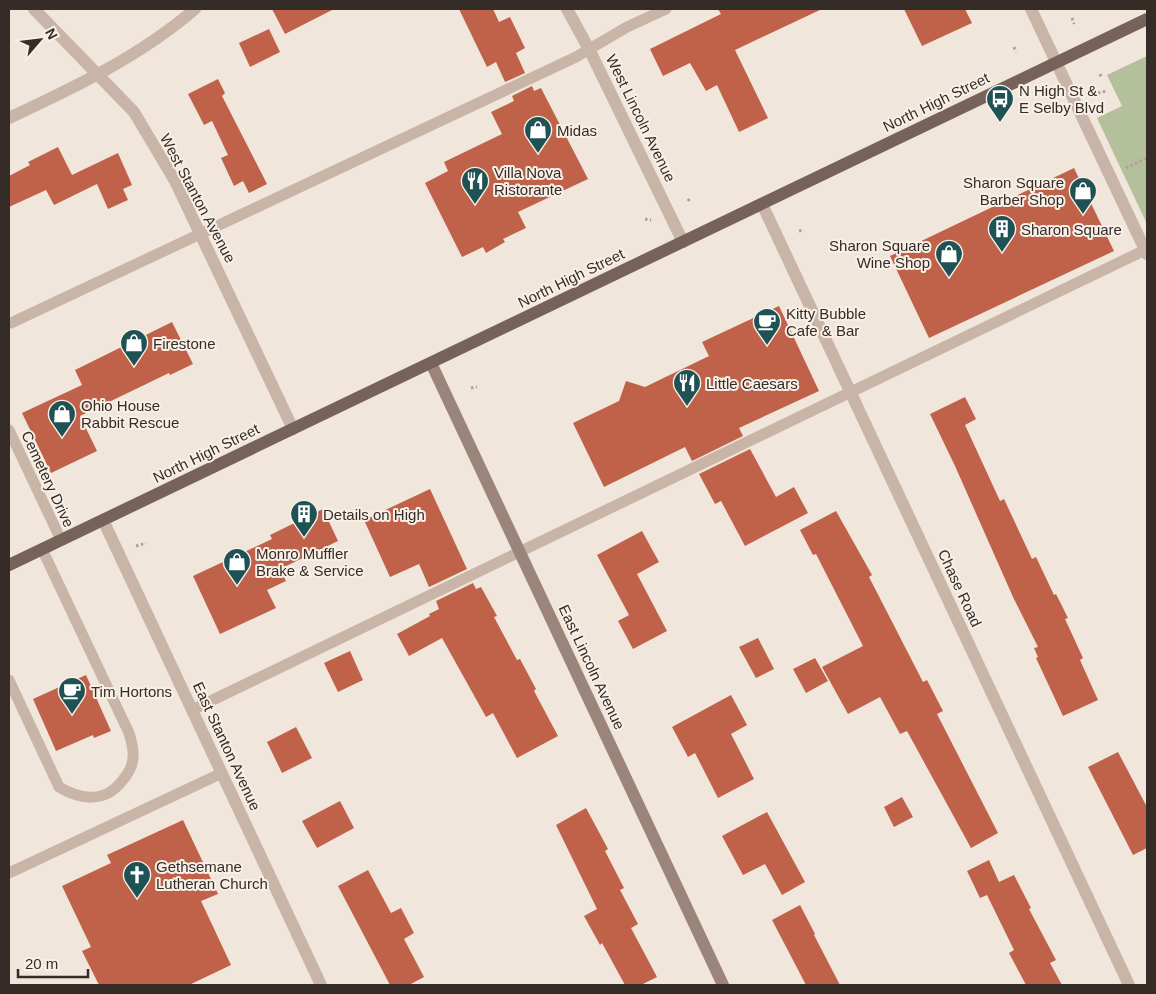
<svg xmlns="http://www.w3.org/2000/svg" width="1156" height="994" font-family="Arial,sans-serif">
<rect width="100%" height="100%" fill="#f0e6db"/>
<path fill="#b4bf9b" d="M1147,56v168l-50,-106 25,-12 -15,-31z"/>
<path fill="#c06249" d="M272,9h62l-49,25z
M459,9h34l6,13 11,-5 15,31 -9,5 9,20 -20,9 -9,-20 -9,5z
M718,9h104l-87,41 33,68 -29,14 -22,-47 -11,6 -16,-28 -27,13 -13,-27 71,-35z
M904,9h61l7,14 -50,23z
M269,29l11,23 -30,15 -11,-24z
M218,79l7,14 -3,3 45,88 -18,9 -6,-12 -9,5 -13,-28 7,-3 -16,-34 -8,4 -16,-31z
M532,86l2,5 7,-3 47,91 -70,33 8,16 -23,11 2,3 -19,11 -3,-6 -21,10 -37,-74 23,-12 -4,-9 58,-28 -11,-22 23,-11 -2,-5z
M58,147l14,28 46,-22 14,32 -9,4 5,11 -20,9 -11,-25 -43,21 -8,-15 -37,17v-31l21,-11 -2,-3z
M1074,168l40,83 -185,87 -39,-82z
M779,306l40,85 -80,37 4,8 -51,25 -7,-14 -81,40 -31,-64 46,-22 7,-20 19,6 64,-31 -7,-14z
M172,322l21,42 -23,11 -1,-2 -89,43 17,35 -46,22 -29,-60 60,-28 -7,-15z
M965,397l11,22 -11,6 35,76 4,-2 28,60 4,-2 18,38 2,-1 12,24 -3,1 18,39 -3,2 18,40 -35,16 -27,-58 2,-1 -4,-9 4,-1 -25,-50 -58,-131 -25,-52z
M750,449l26,48 18,-10 14,26 -63,33 -24,-45 -6,3 -16,-30z
M430,489l37,80 -38,18 -10,-23 -29,13 -26,-57z
M323,509l15,32 -58,28 6,12 -19,9 9,18 -56,26 -27,-58 79,-37 -2,-4z
M836,511l36,64 -3,2 54,105 4,-2 16,31 -6,3 61,119 -27,15 -64,-117 -7,3 -20,-37 -32,17 -26,-47 41,-21 -47,-92 -3,1 -13,-25z
M642,531l17,31 -22,12 30,57 -34,18 -15,-28 11,-6 -32,-60z
M473,583l3,6 5,-2 16,29 -3,1 23,43 3,-1 16,30 -2,2 24,45 -41,22 -24,-45 -7,4 -44,-79 -33,18 -12,-22 33,-18 -1,-2 10,-5 -3,-8z
M758,638l16,31 -18,9 -17,-31z
M350,651l13,29 -25,12 -14,-29z
M815,658l13,23 -22,12 -13,-24z
M86,675l25,56 -17,7 -1,-3 -37,16 -23,-52z
M731,695l16,30 -16,9 23,45 -36,19 -23,-45 -7,4 -16,-30z
M296,727l16,31 -30,15 -15,-31z
M1118,752l29,55v41l-14,7 -45,-88z
M902,797l11,20 -19,10 -10,-20z
M340,801l14,27 -37,20 -15,-27z
M586,808l22,41 -3,2 19,37 -4,2 18,34 -7,4 26,49 -16,8h-16l-23,-42 -2,2 -16,-29 13,-7 -41,-84z
M767,812l38,70 -23,13 -17,-31 -22,11 -21,-39z
M183,820l35,74 -17,7 30,64 -42,20h-90l-17,-34 9,-4 -29,-61 49,-23 -4,-8z
M989,860l10,22 15,-7 17,33 -2,1 27,51 -6,3 12,22h-36l-17,-32 5,-3 -27,-55 -7,3 -13,-27z
M368,870l23,43 10,-5 13,25 -10,6 20,38 -15,8h-19l-52,-99z
M800,905l15,29 -1,1 26,50h-34l-34,-65z"/>
<g fill="none" stroke-linecap="round" stroke-linejoin="round">
<path stroke="#b49f92" stroke-width="3" stroke-dasharray="2.5 2.5" stroke-linecap="butt" d="M1072,18l2,6
M1014,47l2,5
M1100,74l1,3
M1093,94l14,-3
M1036,102l1,4
M1126,168l21,-10
M688,201l2,-3
M645,219l6,1
M799,231l5,-1
M471,388l6,-1
M136,546l10,-3"/>
<path stroke="#c8b5a7" stroke-width="11" d="M11,323l565,-266 51,-30 39,-18
M9,430l52,110
M9,680l50,107c22,13 46,16 63,-6 6,-7 11,-15 11,-24 1,-8 -2,-17 -4,-24l-87,-184
M192,710l953,-460
M9,873l213,-100"/>
<path stroke="#c8b5a7" stroke-width="12" d="M34,9l100,103 41,69 118,248
M567,9l23,42 93,191
M1031,9l116,245
M9,118c66,-31 130,-61 186,-109
M762,204l367,781
M103,520l218,465"/>
<path stroke="#9b8479" stroke-width="12" d="M431,363l292,622"/>
<path stroke="#766259" stroke-width="12" d="M9,565l1138,-546"/>
</g>
<defs>
<symbol id="bus-pin" viewBox="-11 -11 22 30"><path d="M0 17L-7.5 6A9.5 9.5 0 1 1 7.5 6Z" fill="#1f5254" stroke="#f8f0e7"/><path d="M-5-6H5V4H4V6H2V4H-2V6H-4V4H-5ZM-3.5-4V0h7V-4ZM-3.5 1.2v1.5H-2V1.2ZM2 1.2v1.5H3.5V1.2Z" fill="#fff"/></symbol>
<symbol id="shop-pin" viewBox="-11 -11 22 30"><path d="M0 17L-7.5 6A9.5 9.5 0 1 1 7.5 6Z" fill="#1f5254" stroke="#f8f0e7"/><path d="M-5-2.5h2.3a2.7 3.5 0 0 1 5.4 0H5L5.5 6h-11ZM-1.5-2.5h3a1.5 2.3 0 0 0-3 0Z" fill="#fff"/></symbol>
<symbol id="restaurant-pin" viewBox="-11 -11 22 30"><path d="M0 17L-7.5 6A9.5 9.5 0 1 1 7.5 6Z" fill="#1f5254" stroke="#f8f0e7"/><path d="M-5-6h1v4h1v-4h1v4h1v-4h1v5L-1.5 .5V6h-2V.5L-5-1ZM5-6V6H3V1.5H1.5Q1.5-4 5-6Z" fill="#fff"/></symbol>
<symbol id="building-pin" viewBox="-11 -11 22 30"><path d="M0 17L-7.5 6A9.5 9.5 0 1 1 7.5 6Z" fill="#1f5254" stroke="#f8f0e7"/><path d="M-4-6H4V6H1V3H-1V6H-4ZM-2.5-4.3h1.7v1.8h-1.7ZM.8-4.3h1.7v1.8H.8ZM-2.5-1h1.7V.8h-1.7ZM.8-1h1.7V.8H.8Z" fill="#fff"/></symbol>
<symbol id="cafe-pin" viewBox="-11 -11 22 30"><path d="M0 17L-7.5 6A9.5 9.5 0 1 1 7.5 6Z" fill="#1f5254" stroke="#f8f0e7"/><path d="M-5.5-4.5H6V0H3Q3 3.5 0 3.5H-2.5Q-5.5 3.5-5.5 0ZM3-3.2v2h1.7v-2ZM-6 4.5H4V6H-6Z" fill="#fff"/></symbol>
<symbol id="church-pin" viewBox="-11 -11 22 30"><path d="M0 17L-7.5 6A9.5 9.5 0 1 1 7.5 6Z" fill="#1f5254" stroke="#f8f0e7"/><path d="M-1.2-6h2.4v3.5h3.3v2.4h-3.3V6h-2.4V-.1h-3.3v-2.4h3.3Z" fill="#fff"/></symbol>
</defs>
<g fill-rule="evenodd">
<use href="#bus-pin" x="984" y="83" width="32" height="43"/>
<use href="#shop-pin" x="522" y="114" width="32" height="43"/>
<use href="#restaurant-pin" x="459" y="165" width="32" height="43"/>
<use href="#shop-pin" x="1067" y="175" width="32" height="43"/>
<use href="#building-pin" x="986" y="213" width="32" height="43"/>
<use href="#shop-pin" x="933" y="238" width="32" height="43"/>
<use href="#cafe-pin" x="751" y="306" width="32" height="43"/>
<use href="#shop-pin" x="118" y="327" width="32" height="43"/>
<use href="#restaurant-pin" x="671" y="367" width="32" height="43"/>
<use href="#shop-pin" x="46" y="398" width="32" height="43"/>
<use href="#building-pin" x="288" y="498" width="32" height="43"/>
<use href="#shop-pin" x="221" y="546" width="32" height="43"/>
<use href="#cafe-pin" x="56" y="675" width="32" height="43"/>
<use href="#church-pin" x="121" y="859" width="32" height="43"/>
</g>
<g text-anchor="middle" dominant-baseline="central" stroke-width="4" stroke-linejoin="round" paint-order="stroke">
<g font-size="15" fill="#352b27" stroke="#f8f0e7" text-anchor="start">
<text x="1019" y="90">N High St &amp;<tspan x="1019" dy="17">E Selby Blvd</tspan></text>
<text x="557" y="130">Midas</text>
<text x="494" y="172">Villa Nova<tspan x="494" dy="17">Ristorante</tspan></text>
<text x="1064" y="182" text-anchor="end">Sharon Square<tspan x="1064" dy="17">Barber Shop</tspan></text>
<text x="1021" y="229">Sharon Square</text>
<text x="930" y="245" text-anchor="end">Sharon Square<tspan x="930" dy="17">Wine Shop</tspan></text>
<text x="786" y="313">Kitty Bubble<tspan x="786" dy="17">Cafe &amp; Bar</tspan></text>
<text x="153" y="343">Firestone</text>
<text x="706" y="383">Little Caesars</text>
<text x="81" y="405">Ohio House<tspan x="81" dy="17">Rabbit Rescue</tspan></text>
<text x="323" y="514">Details on High</text>
<text x="256" y="553">Monro Muffler<tspan x="256" dy="17">Brake &amp; Service</tspan></text>
<text x="91" y="691">Tim Hortons</text>
<text x="156" y="866">Gethsemane<tspan x="156" dy="17">Lutheran Church</tspan></text>
</g>
<g font-size="15" fill="#352b27" stroke="#f8f0e7">
<text transform="translate(936 102) rotate(-26)">North High Street</text>
<text transform="translate(641 118) rotate(64)">West Lincoln Avenue</text>
<text transform="translate(198 198) rotate(62)">West Stanton Avenue</text>
<text transform="translate(571 278) rotate(-26)">North High Street</text>
<text transform="translate(206 453) rotate(-26)">North High Street</text>
<text transform="translate(48 479) rotate(65)">Cemetery Drive</text>
<text transform="translate(960 588) rotate(65)">Chase Road</text>
<text transform="translate(592 667) rotate(65)">East Lincoln Avenue</text>
<text transform="translate(227 746) rotate(65)">East Stanton Avenue</text>
</g>
</g>
<rect width="1156" height="994" fill="none" stroke="#352b27" stroke-width="20"/>
<g transform="translate(40 40) rotate(62)" stroke="#f8f0e7" stroke-width="4" paint-order="stroke">
<path d="M0-4L9 19L0 12L-9 19Z" fill="#352b27"/>
<text y="-8" font-size="14" font-weight="bold" text-anchor="middle" fill="#352b27">N</text>
</g>
<path d="M18 969v8h70v-8" fill="none" stroke="#352b27" stroke-width="2.5"/>
<text x="25" y="969" font-size="15" fill="#352b27" stroke="#f8f0e7" stroke-width="4" paint-order="stroke">20 m</text>
</svg>
